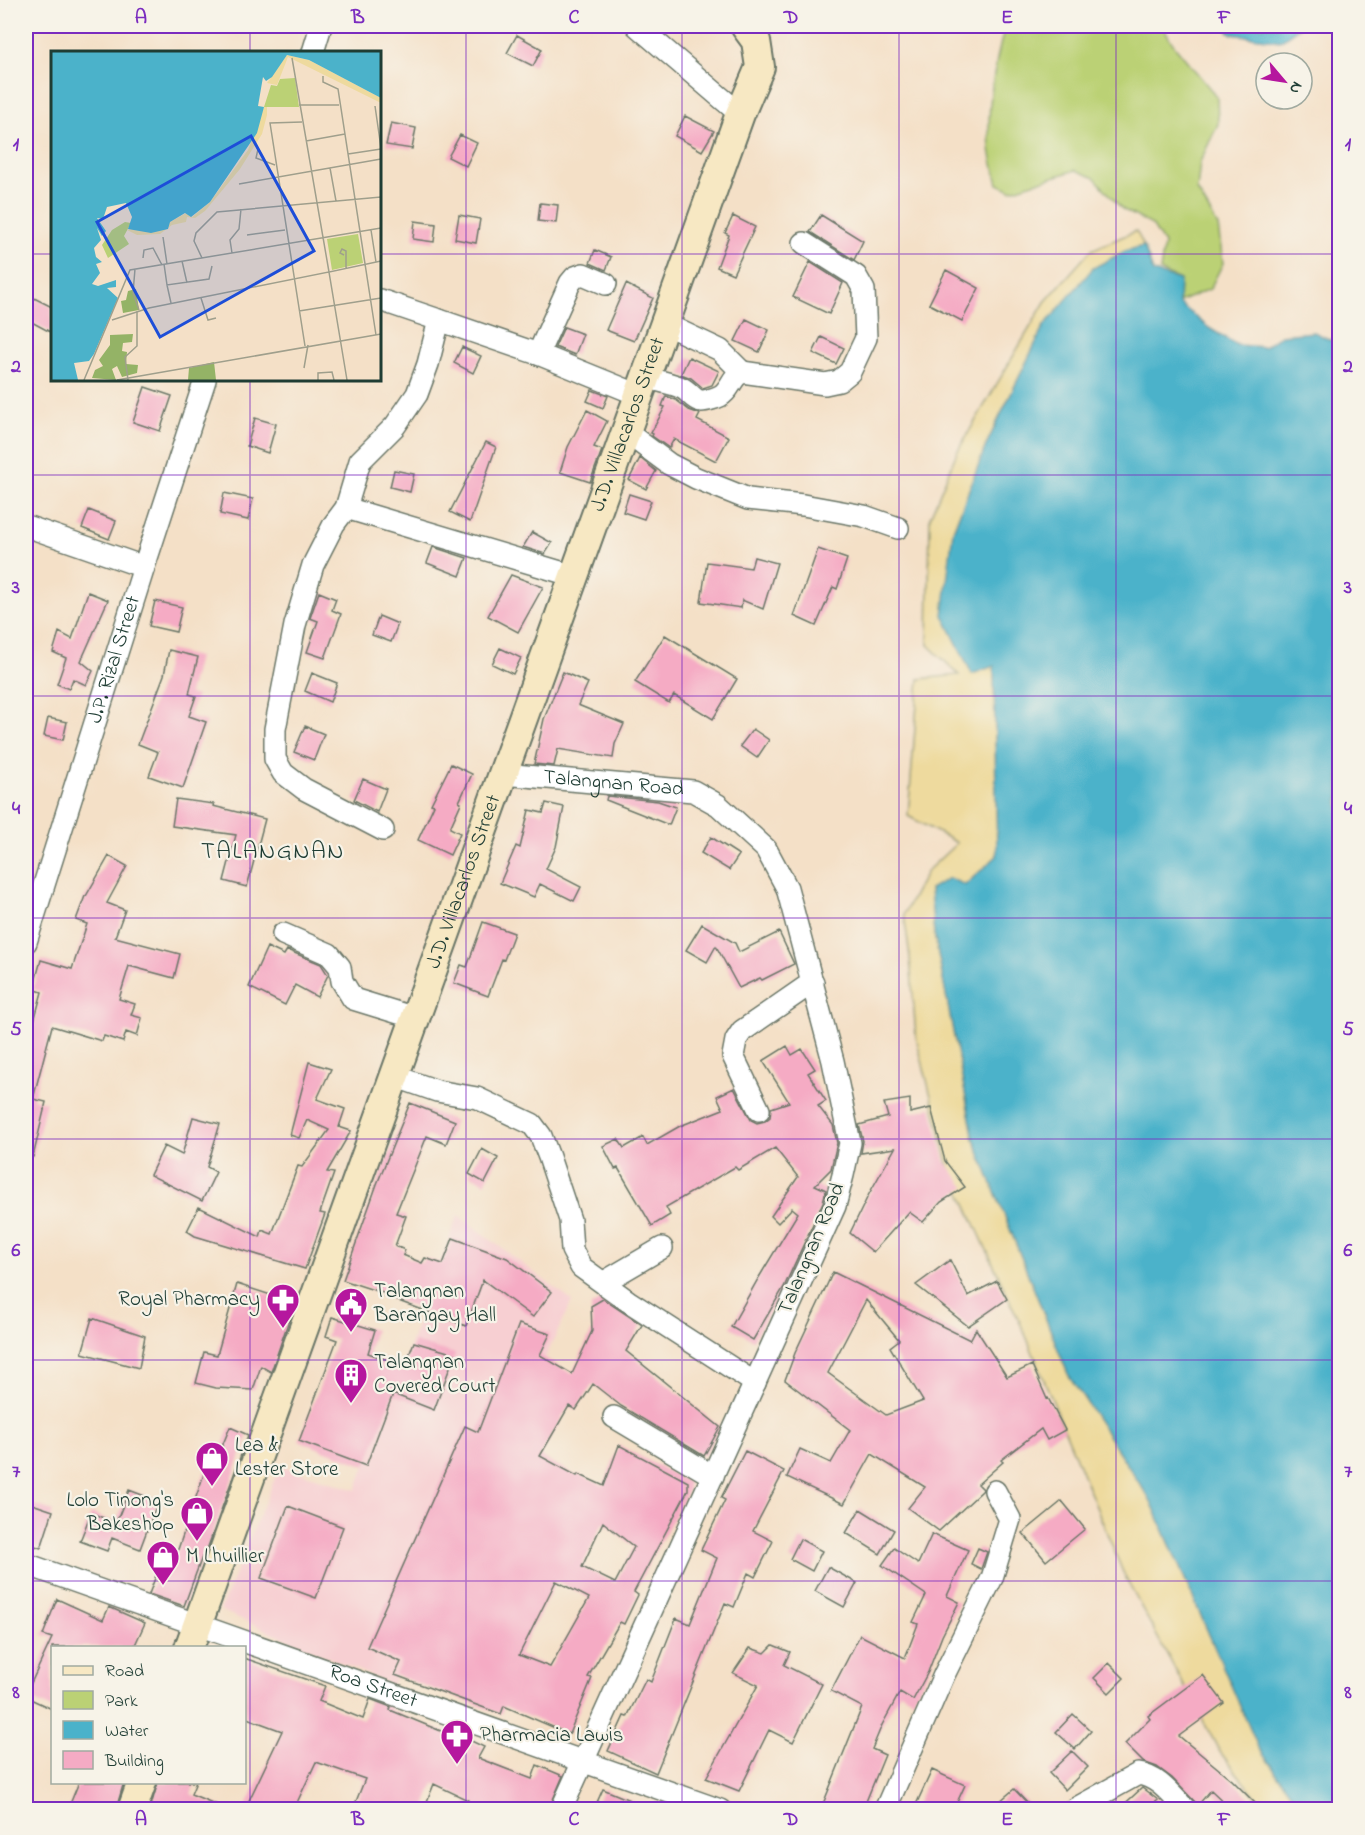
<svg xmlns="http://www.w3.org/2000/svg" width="1365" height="1835" font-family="'Indie Flower',sans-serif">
<rect width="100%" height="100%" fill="#f7f3e8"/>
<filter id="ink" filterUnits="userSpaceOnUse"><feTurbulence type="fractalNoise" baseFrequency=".0167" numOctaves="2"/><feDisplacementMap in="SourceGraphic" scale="12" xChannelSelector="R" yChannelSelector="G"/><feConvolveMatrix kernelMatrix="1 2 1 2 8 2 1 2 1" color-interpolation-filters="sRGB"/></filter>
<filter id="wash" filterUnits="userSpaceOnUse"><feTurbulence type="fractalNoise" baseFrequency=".008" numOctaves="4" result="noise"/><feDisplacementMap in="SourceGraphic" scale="24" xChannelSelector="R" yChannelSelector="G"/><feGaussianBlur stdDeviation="1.35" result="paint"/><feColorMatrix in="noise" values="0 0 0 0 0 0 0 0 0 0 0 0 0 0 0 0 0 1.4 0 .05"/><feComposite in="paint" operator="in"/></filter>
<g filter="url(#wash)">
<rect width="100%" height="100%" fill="#f4e0c7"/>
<path fill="#f7cfd2" d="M458,1215l114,86 -180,384 -172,-75 60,-144 76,24z"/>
<path fill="#bbd175" stroke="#6d8754" stroke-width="1.5" d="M1005,26h158l10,18 44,53 1,27 -18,38 -3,28 21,36 5,37 -13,26 -31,13 1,-22 -20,-9 4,-27 -12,-19 -30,-16 -27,-31 -19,-8 -65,20 -13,-6c-3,-13 -7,-25 -8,-37 -4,-41 5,-83 15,-121z"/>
<path fill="#eeda9e" stroke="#868c69" stroke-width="1.5" d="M1136,231l8,15 -19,5 -81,75 -57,117 -34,88 41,134 3,191 -32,29 -35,4 4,44 40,206 94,235 83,127 107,246 44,62h-36l-46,-57 -95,-175 -99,-241 -77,-169 -33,-130 -6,-80 -6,-43 23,-43 30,-28 -49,-27 11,-137 40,-4 -31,-30 2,-128 27,-65 88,-150 46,-52z"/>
<path fill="#4bb2ca" stroke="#35787f" stroke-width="1.5" d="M1222,26h79l-21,15 -48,-7z
M1144,246l9,26 27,8 -1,23 30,25 28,17 27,2 17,-12 33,-3 25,12v1465h-37l-44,-62 -107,-246 -83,-127 -94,-235 -40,-206 -4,-44 19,-11 16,7 32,-29 -3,-190 -22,8 -29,-59 10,-84 34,-88 57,-117 49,-58 32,-17z"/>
<g id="blocks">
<path fill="#f5abc4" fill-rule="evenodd" d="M517,35l25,14 -9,17 -26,-13z
M685,116l29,15 -12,20 -27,-15z
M391,123l25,5 -4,21 -26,-4z
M460,135l17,8 -11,23 -18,-9z
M540,203l18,2 -2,18 -18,-2z
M459,215l21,4 -4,24 -21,-4z
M821,215l42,26 -9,19 -44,-28z
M733,216l22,11 -22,47 -16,-7 12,-32 -4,-2z
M415,221l21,3 -2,18 -21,-3z
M595,250l16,7 -5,13 -16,-7z
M810,262l33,21 -14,31 -36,-17z
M946,270l33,18 -17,33 -33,-17z
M626,284l27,14 -19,43 -28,-11z
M26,294l26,13v26l-26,-14z
M746,319l23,11 -10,22 -24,-11z
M564,327l19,7 -8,21 -20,-8z
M821,337l23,11 -8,16 -23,-11z
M462,347l19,9 -8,17 -19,-10z
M689,357l30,14 -7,14 -9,3 -12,-10 -10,-4z
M145,387l27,9 -12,35 -27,-9z
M592,390l16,6 -5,12 -16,-7z
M666,396l10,4 13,10 11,4 -3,6 32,17 -13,24 -42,-22 -5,9 -17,-12 1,-2 -2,-1 14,-26 -3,-1z
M587,410l20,11 -13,26 8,3 -12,32 -30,-10 8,-25z
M255,418l21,6 -8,29 -21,-7z
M486,442l10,5 -26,75 -20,-10z
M640,458l16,13 -10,18 -17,-9z
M394,470l20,4 -4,18 -20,-5z
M224,493l29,6 -5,21 -28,-6z
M629,494l22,7 -7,18 -21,-7z
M89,510l27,11 -7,18 -27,-11z
M532,532l20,11 -7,11 -22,-7z
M433,547l34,11 -7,18 -33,-13z
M818,549l29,10 -10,30 -4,-2 -17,39 -22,-10z
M754,557l23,6 -14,46 -21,-9 -1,8 -40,-6 6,-40 44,6z
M511,575l32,12 -25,45 -30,-16z
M88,592l20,8 -27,61 12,10 -7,14 -13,-6 -4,10 -12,-5 9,-26 -13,-6 6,-20 13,7z
M319,592l17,7 -4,11 9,4 -16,44 -18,-6 11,-31 -8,-3z
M155,601l27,6 -6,25 -27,-6z
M379,616l19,8 -7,18 -19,-7z
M665,635l72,44 -24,40 -39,-24 -5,8 -34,-21z
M500,648l21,10 -8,16 -21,-10z
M169,650l29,7 -9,37 7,2 -7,20 17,6 -23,66 -34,-12 9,-24 -20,-8 26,-69z
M563,672l25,11 -10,22 46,19 -9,20 -2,14 -55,-9 -4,17 -20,-2 10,-45z
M312,673l25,10 -7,19 -25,-11z
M48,718l19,4 -4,18 -19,-4z
M305,726l19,8 -10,26 -20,-8z
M753,729l16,11 -12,18 -17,-12z
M451,764l21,10 -13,28 2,1 -11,25 10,5 -10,22 -32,-15 16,-35 -3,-1z
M363,779l23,10 -9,23 -23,-12z
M607,796l51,5 18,6 -7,18 -63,-25z
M176,799l38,5 -1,2 52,13 -18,68 -23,-6 12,-46 -64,-9z
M546,803l18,4 -8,40 -10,22 35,18 -7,14 -34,-17 -6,13 -34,-14 16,-37 4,2 9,-38 14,3z
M711,837l28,18 -10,15 -28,-17z
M109,856l18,10 -20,37 18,7 -10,27 65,17 -6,24 -45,-12 -10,33 16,5 -4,11 11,3 -5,18 -11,-4 -3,10 -19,-6 -2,5 -50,-15 -19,73 13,3 -13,55 -7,-1v-121l4,1 12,-44 -9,-3 8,-29 31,9 15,-45 -11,-4 9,-24h1z
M483,922l31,11 -10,27 -2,-1 -14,37 -34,-13 7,-18 6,2z
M702,924l33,19 4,9 40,-20 15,32 -32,16 -2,-2 -21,10 -23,-42 -9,16 -21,-12z
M267,947l17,8 3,-5 34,14 7,11 -11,22 -22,-12 -10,20 -36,-18z
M787,1046l5,9 10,-6 13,20 -7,4 18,28 -8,5 15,19 4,18 -6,26 -16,16 11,5 -3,12 -39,85 -31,53 -22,-13 27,-48 40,-66 -6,-5 -14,15 -7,-7 27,-39 -23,-29 -37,22 -3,-3 -69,40 4,8 -18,11 -34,-58 -3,1 -12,-23 15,-7 6,9 19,-11 4,8 33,-19 43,-17 -6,-13 17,-8 17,32 6,3 8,-2 5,-4 1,-9 18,-6 -26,-41z
M309,1062l22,7 -14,30 28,10 -6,18 12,4 -24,41 7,1 -14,40 5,1 -20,55 -110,-33 -8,-5 12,-24 61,30 2,-7 10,4 26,-68 4,1 27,-37 -22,-10 -8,18 -9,-3z
M910,1099v14l21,-5 14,53 20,26 -24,15 -18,20 -14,-10 -36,40 -23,-19 19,-39 26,-46 -34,5 2,-12 -4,-16 29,-8 -4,-14z
M410,1103l45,18 -9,23 -19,-8 -31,77 10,3 -11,30 10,4 -2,5 19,8 3,-5 18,6 10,-26 54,20 45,34 -19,25 -50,-37 -17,46 -81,-30 1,-2 -43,-14 34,-96z
M193,1117l27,7 -13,43 9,5 -14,29 -52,-26 14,-29 18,9z
M482,1149l16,9 -13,25 -16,-9z
M950,1260l18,36 29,-15 10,18 -39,27 -52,-41z
M833,1272l137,68 6,-11 31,48 25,-12 15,34 1,-1 17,32 -18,10 -6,-11 -40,31 2,2 -25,22 5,5 -1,2 -43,40 -31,-23 17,-21 -53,-33 -28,50 -57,-27 13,-28 31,14 19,-33 -65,-50 10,-27zM866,1300l33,40 -9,7 33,54 -37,14 -58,-42z
M237,1284l43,14 -3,11 14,5 -20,58 -10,-6 -8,24 -37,-2 -20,-5 8,-31 13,3z
M603,1299l39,26 -16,26 94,76 -16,29 -83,-50 -28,-22 -17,26 -7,-4 -29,50 37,20 1,-2 26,12 15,-41 69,37v8l-54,102 4,3 -14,29 -4,-2 -32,55 4,1 -23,56 -65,-28 -3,8 -106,-39 6,-13 -34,-15 98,-221 13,6 41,-108 31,10 -10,21 32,19 20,-43 -1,-25zM603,1522l31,25 -19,36 -33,-16zM556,1581l33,17 -39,69 -31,-12z
M332,1317l43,13 -7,23 37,13 9,-24 41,12 -21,56 -41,-16 -27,72 -67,-25 38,-101 -11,-4z
M92,1318l53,18 -6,32 -57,-15z
M230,1427l18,8 -44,123 -2,-1 -18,49 -35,-12 14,-37 11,4 31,-90 6,2z
M745,1451l39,20 -31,60 20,10 -18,36 -7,-4 -14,34 -9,-4 -69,170 -48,-22 16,-35 3,1 19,-38 5,3 25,-64 14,6 27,-66 -16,-8 24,-50 -4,-2z
M129,1490l29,11 -18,48 -28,-11 -5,13 -27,-10 11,-28 25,10z
M1062,1501l23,28 -39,32 -23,-28z
M26,1502l27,9 -12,37 -15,-5z
M288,1506l55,21 -27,71 -55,-20z
M860,1509l34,21 -14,24 -34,-21z
M932,1534l36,16 -21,46 12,6 -17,34 -14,36 -15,28 -13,-8 -18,33 -10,24 13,6 -22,54h-42l41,-102 -31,-16 29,-56 45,23 13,-34 -5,-2 13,-27 -44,-30 12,-17 24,16z
M800,1539l22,12 -10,20 -22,-12z
M978,1548l9,4 -6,17 -10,-5z
M828,1567l29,16 -13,24 -29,-16z
M57,1599l46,21 6,-13 36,16 -11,24h-82v62l-26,-12v-3l26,-56 -9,-3z
M773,1645l17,7 -6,13 38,19 -29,58 -24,-12 -30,61 -33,-13 52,-93 -25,-12 17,-25 15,5z
M244,1658l81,28 -6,15 44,18 7,-20 21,8 -1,3 63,26 2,-3 29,14 -6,11 54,21 5,-14 26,11 -14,33h-85l4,-9 -34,-16 -10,25h-6l-14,-5 -2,5h-49l12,-30 -49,-17 -22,47h-49l37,-78 -38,-14z
M1109,1663l15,15 -15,15 -15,-15z
M1203,1675l21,28 -45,33 53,44 29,29h-30l-20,-19 -13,15 -26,-27 -15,-11 -14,-5 -18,-18 25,-25 -2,-3z
M1073,1714l18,17 -16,18 -19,-17z
M1072,1751l16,16 -23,23 -16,-17z
M932,1770l33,15 -11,24h-40z
M79,1782h45l-8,27h-48z
M158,1782h38l-5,12 36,15h-77z
M1142,1788l16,12 -10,9h-29z
M603,1789l48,20h-57z
M1014,1789l19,20h-42z"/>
</g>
</g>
<g filter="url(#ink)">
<use href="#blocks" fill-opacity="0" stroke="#6a7667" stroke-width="1.5"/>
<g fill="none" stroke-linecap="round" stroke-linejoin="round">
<defs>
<g id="street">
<path d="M637,26l103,88"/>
<path d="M313,52l8,-26"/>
<path d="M380,300l59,20"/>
<path d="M665,324l55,26 22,22"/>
<path d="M538,354l32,-71 5,-6 8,-3 23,10"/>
<path d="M645,377c12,4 26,6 37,11 7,3 12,13 20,13 4,0 14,-3 18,-5 11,-6 11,-19 22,-24l83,12 14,-3 11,-9 16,-34 -2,-48 -8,-14 -52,-33"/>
<path d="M626,432l43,32 27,14 52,21 55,6 61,11 34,12"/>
<path d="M346,508l228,68"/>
<path d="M26,526l118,41"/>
<path id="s1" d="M503,774l190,17 25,14 48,44 21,39 46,173 17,82 -7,32 -8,31 -274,604"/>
<path d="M383,830l-79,-41 -21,-16 -8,-14v-30l20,-104 18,-60 21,-41 12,-16 14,-47 35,-35 22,-32 11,-30 11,-44 99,34 101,41"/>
<path d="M283,934l46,20 11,13 2,14 11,18 62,19"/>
<path id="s2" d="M26,942l118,-375 61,-187"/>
<path d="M394,1076l43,15 40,7 55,26 9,12 8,21 21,63 2,30 9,17 47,34 127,82"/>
<path d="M759,1110l-26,-54 3,-16 6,-9 71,-49"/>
<path d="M604,1282l58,-34"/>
<path d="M614,1417l99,59"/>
<path id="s3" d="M26,1564l694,246"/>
<path d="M885,1810l59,-135 48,-97 18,-59 -15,-28"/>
<path d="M1073,1810l65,-36c20,2 34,22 48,36"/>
</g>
<g id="secondary">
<path id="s4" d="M189,1648l551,-1534 20,-47 -4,-26 -11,-15"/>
<path d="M132,1810l10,-28"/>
</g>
</defs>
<use href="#street" stroke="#6a7667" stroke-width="24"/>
<use href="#secondary" stroke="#6a7667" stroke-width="32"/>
<use href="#street" stroke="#fff" stroke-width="21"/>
<use href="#secondary" stroke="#f7e8c3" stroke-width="28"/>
</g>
</g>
<path fill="none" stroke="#7b2cbf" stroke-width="1.5" stroke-opacity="0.55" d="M250,26v26M466,26v1784M682,26v1784M899,26v1784M1116,26v1784M26,254h26M380,254h960M250,380v1430M26,475h1314M26,696h1314M26,918h1314M26,1139h1314M26,1360h1314M26,1581h1314"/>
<defs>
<symbol id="pharmacy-pin" viewBox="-11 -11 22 30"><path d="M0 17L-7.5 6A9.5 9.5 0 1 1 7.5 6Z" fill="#b5179e" stroke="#f7f3e8"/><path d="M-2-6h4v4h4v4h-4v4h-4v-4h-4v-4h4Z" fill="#fff"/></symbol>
<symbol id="civic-pin" viewBox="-11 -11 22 30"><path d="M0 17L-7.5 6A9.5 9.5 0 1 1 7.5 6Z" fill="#b5179e" stroke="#f7f3e8"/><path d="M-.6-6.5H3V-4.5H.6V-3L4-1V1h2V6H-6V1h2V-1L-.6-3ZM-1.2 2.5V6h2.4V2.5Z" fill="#fff"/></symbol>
<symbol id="building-pin" viewBox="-11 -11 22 30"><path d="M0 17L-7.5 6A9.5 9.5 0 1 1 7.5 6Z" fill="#b5179e" stroke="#f7f3e8"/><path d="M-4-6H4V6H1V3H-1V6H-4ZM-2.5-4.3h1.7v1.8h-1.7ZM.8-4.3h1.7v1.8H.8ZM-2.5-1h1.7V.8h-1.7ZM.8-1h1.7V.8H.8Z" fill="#fff"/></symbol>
<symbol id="shop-pin" viewBox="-11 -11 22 30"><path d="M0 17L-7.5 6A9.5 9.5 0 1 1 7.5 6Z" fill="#b5179e" stroke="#f7f3e8"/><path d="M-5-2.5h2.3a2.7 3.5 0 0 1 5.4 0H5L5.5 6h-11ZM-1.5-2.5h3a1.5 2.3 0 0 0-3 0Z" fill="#fff"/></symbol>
</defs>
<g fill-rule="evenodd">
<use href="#pharmacy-pin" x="264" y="1281" width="38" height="52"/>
<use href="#civic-pin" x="332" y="1285" width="38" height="52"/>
<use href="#building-pin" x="332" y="1356" width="38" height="52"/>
<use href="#shop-pin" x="193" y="1439" width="38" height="52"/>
<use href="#shop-pin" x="178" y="1494" width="38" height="52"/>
<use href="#shop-pin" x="144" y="1538" width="38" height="52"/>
<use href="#pharmacy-pin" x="438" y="1717" width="38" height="52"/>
</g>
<g text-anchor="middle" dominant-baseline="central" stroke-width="4.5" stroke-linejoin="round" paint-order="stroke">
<g font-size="21" fill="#1f3d34" stroke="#f7f3e8">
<text stroke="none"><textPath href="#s4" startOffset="1300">J.D. Villacarlos Street</textPath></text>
<text stroke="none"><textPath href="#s2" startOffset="296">J.P. Rizal Street</textPath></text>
<text stroke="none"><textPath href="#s1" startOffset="111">Talangnan Road</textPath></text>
<text stroke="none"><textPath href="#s4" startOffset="814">J.D. Villacarlos Street</textPath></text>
<text transform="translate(812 1249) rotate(-67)">Talangnan Road</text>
<text stroke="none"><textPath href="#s3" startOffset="368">Roa Street</textPath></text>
</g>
<g font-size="21" fill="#1f3d34" stroke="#f7f3e8" text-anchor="start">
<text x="374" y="1292">Talangnan<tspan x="374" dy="24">Barangay Hall</tspan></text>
<text x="260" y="1300" text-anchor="end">Royal Pharmacy</text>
<text x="374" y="1363">Talangnan<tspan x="374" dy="24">Covered Court</tspan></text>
<text x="235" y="1446">Lea &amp;<tspan x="235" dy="24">Lester Store</tspan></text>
<text x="174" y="1501" text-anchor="end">Lolo Tinong's<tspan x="174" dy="24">Bakeshop</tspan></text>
<text x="186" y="1557">M Lhuillier</text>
<text x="480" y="1736">Pharmacia Lawis</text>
</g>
<g font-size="24" letter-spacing="1.5" fill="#1f3d34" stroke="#f7f3e8">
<text x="273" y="852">TALANGNAN</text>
</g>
</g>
<g transform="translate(51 51)">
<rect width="330" height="330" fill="#f4e0c7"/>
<path d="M244,27l4,29h-35l7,-22 6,1 3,-7zM74,171l6,1 -7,13 5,8 -21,14 -6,-13 10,-15zM307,183l5,29 -31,7 -5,-31z" fill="#bbd175"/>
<path d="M85,238l3,21 -16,3 -2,-12 5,-1 2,-9zM82,283l-1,8 -9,1 -1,8 5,1 -1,12 12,1 -1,8 -15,4 -5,-11 -5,3 4,11 -24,-2 3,-8 8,-4 -4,-6 11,-15v-10zM163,311l2,18h-28l1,-12z" fill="#94b366"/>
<path d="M236,4l22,5 72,38v5l-93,-46 -11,28 -10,-2zM213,56h3v8l-5,19 -22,35 -35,42 -10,7 -8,-1 -1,5 -14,3 -12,9 -23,1 -10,-5 43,-8 16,-9 6,4 18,-15 38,-52z" fill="#eeda9e"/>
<path d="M0,1h330v46l-72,-38 -22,-5 -15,22 -6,4 -3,-4 -5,29 6,1 -7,26 -47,69 -19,15 -6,-4 -15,9 -2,7 -17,4 -23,-4 4,-12 -6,-14 -19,4 -4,12 -6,-1 9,13 -4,5 -5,-8 4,12 -7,8 2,9 6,5 -6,2 4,9 -8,11 6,2 18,-6v7l-9,1 11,10 -24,56 -5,7 -15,2 4,17h-27z" fill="#4bb2ca"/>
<path fill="none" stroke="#9f9f8c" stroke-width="1.5" d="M272,25v6l15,7 38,246M248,54h40M324,55l6,42M251,71l-32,1 35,223M255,90l39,-7M207,98l-2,9 19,7M297,103l33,-5M279,117l6,33M188,133l142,-25M320,179l5,32M196,184l38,-5M112,186l4,27M181,202l-2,-13 9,-11 2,-20M293,204l-4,-2 2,-4 4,2v17M92,207l1,-8 9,-2 9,17M151,207l-8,-17 2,-8 21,-21 164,-15M131,210l5,22M113,213l3,21 42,-6 3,-13M84,218l-2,24 6,17M116,234l4,18M150,247l7,22 8,-2M248,260l82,-13M61,269l37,-12 180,-36 -37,-214M253,317l4,-23M33,329l46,-110 251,-42M66,329l264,-46M77,329l-3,-23 12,-11v-35M267,329v-7l14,-1 2,8M296,329l-18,-108 52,-11"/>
<path fill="#1d4ed8" fill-opacity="0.15" stroke="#1d4ed8" stroke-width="3" d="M200,85l63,115 -154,86 -63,-115z"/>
<rect width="330" height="330" fill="none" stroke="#1f3d34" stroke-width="3"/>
</g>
<rect width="1365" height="1835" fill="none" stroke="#f7f3e8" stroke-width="66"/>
<rect x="51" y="1646" width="195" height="138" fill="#f7f3e8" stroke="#a1aaa0" stroke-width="1.5"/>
<rect x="63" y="1666" width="30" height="9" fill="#f7e8c3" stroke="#a1aaa0" stroke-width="1.5"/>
<text x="105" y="1676" font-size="18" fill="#1f3d34">Road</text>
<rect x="63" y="1691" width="30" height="18" fill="#bbd175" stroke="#a1aaa0" stroke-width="1.5"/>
<text x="105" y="1706" font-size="18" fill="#1f3d34">Park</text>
<rect x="63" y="1721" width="30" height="18" fill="#4bb2ca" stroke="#a1aaa0" stroke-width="1.5"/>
<text x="105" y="1736" font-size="18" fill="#1f3d34">Water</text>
<rect x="63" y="1751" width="30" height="18" fill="#f5abc4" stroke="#a1aaa0" stroke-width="1.5"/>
<text x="105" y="1766" font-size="18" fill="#1f3d34">Building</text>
<g transform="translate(1284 81) rotate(119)"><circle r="28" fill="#f7f3e8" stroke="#a1aaa0" stroke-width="1.5"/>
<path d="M0-4.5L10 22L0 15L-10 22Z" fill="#b5179e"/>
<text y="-9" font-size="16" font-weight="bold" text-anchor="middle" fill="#1f3d34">N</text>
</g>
<rect x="33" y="33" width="1299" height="1769" fill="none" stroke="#7b2cbf" stroke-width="2"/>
<g font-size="20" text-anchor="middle" font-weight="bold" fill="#7b2cbf">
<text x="141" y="23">A</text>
<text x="358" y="23">B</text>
<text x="574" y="23">C</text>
<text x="791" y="23">D</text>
<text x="1007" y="23">E</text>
<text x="1224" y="23">F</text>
<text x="16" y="150">1</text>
<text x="1348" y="150">1</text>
<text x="16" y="372">2</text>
<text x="1348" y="372">2</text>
<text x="16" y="593">3</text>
<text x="1348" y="593">3</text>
<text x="16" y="814">4</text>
<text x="1348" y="814">4</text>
<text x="16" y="1035">5</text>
<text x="1348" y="1035">5</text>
<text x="16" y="1256">6</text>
<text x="1348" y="1256">6</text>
<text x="16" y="1477">7</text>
<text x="1348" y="1477">7</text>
<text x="16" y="1698">8</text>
<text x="1348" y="1698">8</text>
<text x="141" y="1825">A</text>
<text x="358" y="1825">B</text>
<text x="574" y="1825">C</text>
<text x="791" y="1825">D</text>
<text x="1007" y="1825">E</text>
<text x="1224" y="1825">F</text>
</g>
</svg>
